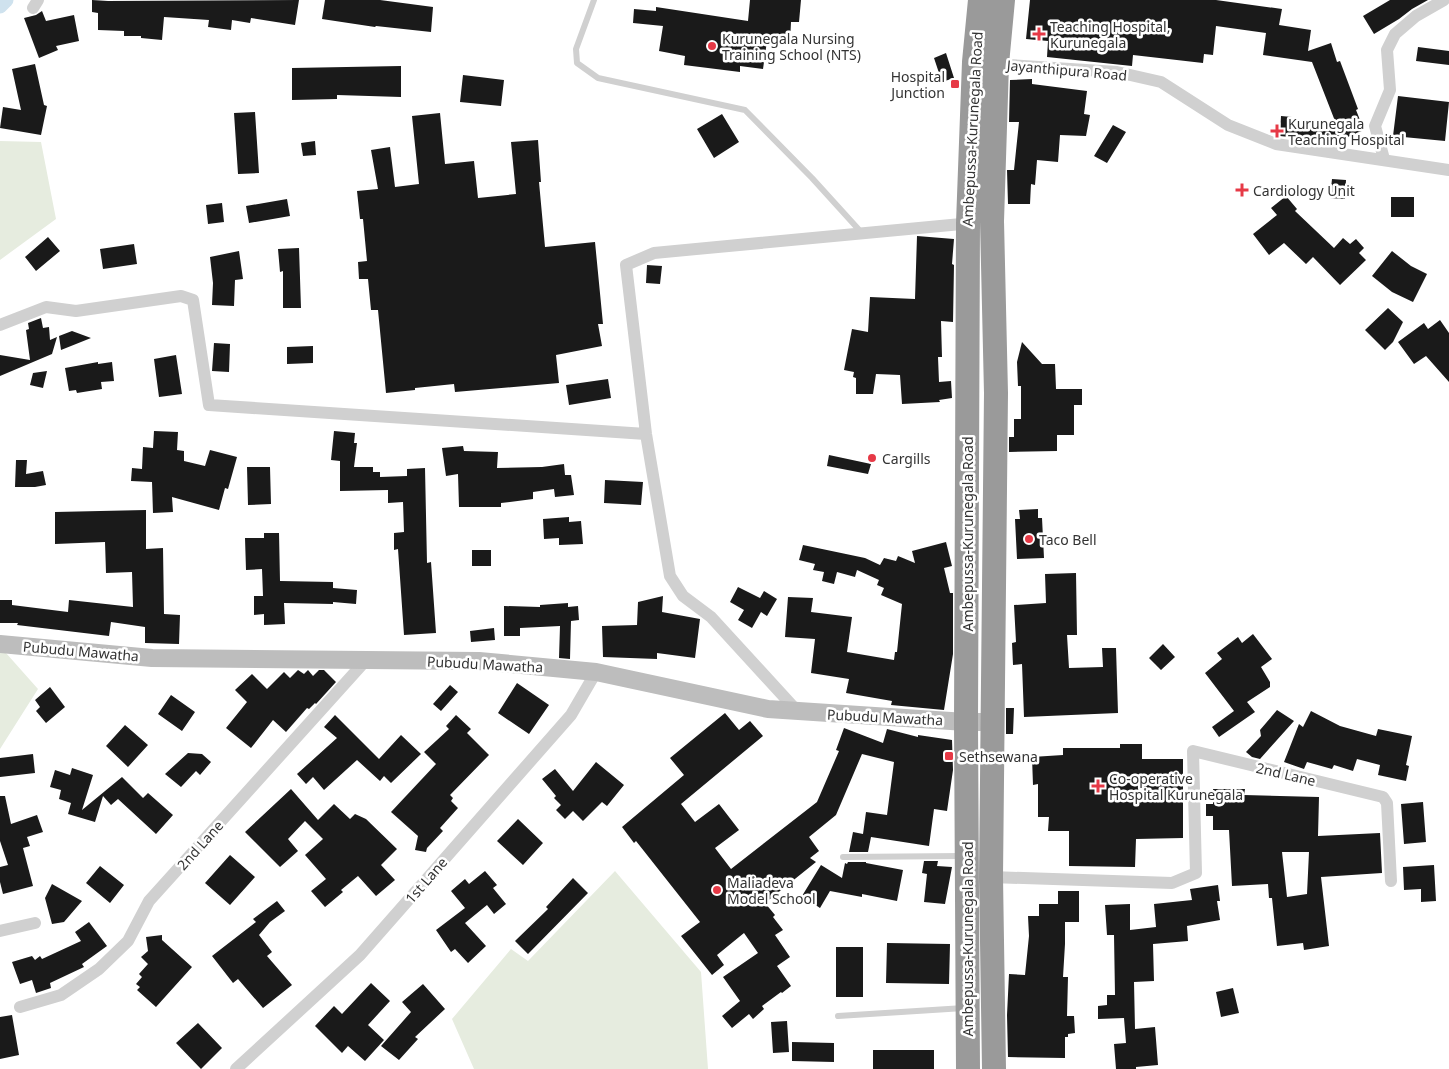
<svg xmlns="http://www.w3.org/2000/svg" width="1449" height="1069" font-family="'Noto Sans',sans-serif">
<rect width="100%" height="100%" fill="#fff"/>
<path fill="#e6ecdf" d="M0,141l41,1 15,77 -56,41z
M0,652l6,1 32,36 -38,60z
M615,871l86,101 7,97h-234l-22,-50 59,-70 17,12z"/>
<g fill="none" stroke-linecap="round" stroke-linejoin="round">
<path stroke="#cfe2ee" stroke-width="15" d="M0,6l6,-6"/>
</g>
<path fill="#1a1a1a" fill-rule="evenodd" d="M92,0l16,1 191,-1 -4,25 -44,-7 -1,5 -18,-3 -1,10 -23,-3 1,-7 -45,-3 -2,23 -21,-2v-2h-17v-5l-26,-1v-17l-6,-1z
M325,0h55l53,7 -2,25 -55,-6 -1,1 -53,-8z
M750,0h51l-2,22h-8l-1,20 -23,-1 -4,28 -23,-3v6l-56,-7 1,-9 -26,-5 4,-25 -30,-3 1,-14 22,2v-4l92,14z
M1030,0h186l66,9 -3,16 32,5 -3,21 23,-8 6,19 3,-1 18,48 -2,1 8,20 -28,12 -56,-6 1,-20 11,1v8l27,3 16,-7 -23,-59 -49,-7 3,-22 -50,-7 -3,29 -9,-1 -1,9 -70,-8 -1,11 -85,-9 1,-16 -22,-2z
M1390,0h38l-16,9 -13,10 -25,15 -11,-18z
M42,11l4,10 28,-6 5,26 -23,5 2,4 -19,8 -15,-40 12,-3z
M1418,47l31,4v14l-33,-4z
M946,53l8,25 -12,4 -8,-24z
M35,64l9,41 3,1 -6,29 -41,-7 3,-21 18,3 -9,-41z
M401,66v31l-64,-2v4l-45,1v-32z
M463,75l41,5 -3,26 -41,-4z
M1032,79v5l55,7 -3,23 6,1 -4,21 -26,-1 -2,27 -21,-2 -2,25 -4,-1 -1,20h-22l-1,-34h7l5,-48h-10l1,-42z
M1398,96l51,6 -4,39 -52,-5z
M255,112l4,61 -21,1 -4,-61z
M440,113l5,51 29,-3 4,37 38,-4 -5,-52 27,-2 3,42h-2l6,65 50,-5 8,82h-5l4,22 -46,9 3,28 -104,9 -1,-8 -39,4v2l-29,3 -8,-83h-7l-3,-31h-9l-1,-17 9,-1 -4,-42h-3l-3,-28 21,-2 -7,-39 19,-3 5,40 24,-3 -7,-68z
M722,114l17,28 -25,16 -17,-29z
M1113,125l13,7 -19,31 -13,-7z
M315,141l1,14 -13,1 -2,-13z
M1332,179l14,1 -1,19 -15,-1z
M1286,196l11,13 -2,2 39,37 9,-10 7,6 6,-5 8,9 -5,5 7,7 -26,25 -27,-28 -7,7 -22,-21 -15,12 -16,-21 24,-19 -6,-7z
M1391,197h23v20h-23z
M287,199l3,17 -41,7 -3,-17z
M222,203l2,19 -16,2 -2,-19z
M917,236l37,3 -2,25 2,1 -1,57 -12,-1 1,36h-4l1,25 12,-1 1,17 -13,2 1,2 -38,2 -2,-29 -24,-1 -3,20h-17v-16l-3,-1 1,-5 -10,-2 8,-41 16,3 2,-35 45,2z
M48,237l12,14 -24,20 -11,-14z
M134,244l3,20 -34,5 -3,-20z
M299,248l2,60h-18v-37l-3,1 -2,-23z
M239,251l4,28 -8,1 -1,26 -22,-1 1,-22 -3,-26z
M1392,251l19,15 16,8 -14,28 -21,-10 -20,-16z
M647,265l15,1 -2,18 -14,-1z
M1388,308l15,14 -10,20 -8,8 -20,-20z
M41,318l2,10 6,-1 1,13 7,-3 -5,17 -52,22v-21l30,5 -4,-30 3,-1 -1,-6z
M1440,320l9,13v49l-23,-26 -12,8 -16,-22 26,-19 4,6z
M72,331l19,7 -30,12 -2,-14z
M1022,342l20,22h13l1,25h26v16h-8v30h-17v16l-48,1v-15h5v-18h7v-33h-3l-1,-24z
M214,343l16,1 -1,28 -17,-1z
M313,346v17l-26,1v-17z
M176,355l6,39 -23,3 -5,-38z
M98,362v2l14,-2 2,19 -13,1 1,7 -25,4 -1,-3 -7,1 -4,-23z
M47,371l-4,17 -13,-3 3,-12z
M608,379l3,19 -42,7 -3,-20z
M154,431l24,1 -1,18 7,1v10l21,5 5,-16 27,7 -9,32 -3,-1 -6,22 -47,-13 1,15 -20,1 -1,-31 -21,-1 1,-13 10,1 1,-22 10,1z
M334,431l21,2 -1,10h3l-3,24h19v5h7v5l27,-1v-7l18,-1 2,95 4,-1 5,71 -32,2 -6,-86 -4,1v-17l10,-1 -1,-30 -15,1v-13l-48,1v-30l-9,-1z
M463,446l1,5 34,1 -1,16 45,-1 22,-3 1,11h6l3,20 -19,2 -1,-8 -21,3v7l-32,4v4h-42l-1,-33 -12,2 -4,-28z
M829,455l42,9 -3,10 -41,-8z
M16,460h11l-1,14 17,-3 3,14 -11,2h-20z
M247,467h23l1,37 -23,1z
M605,480l38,2 -2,23 -37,-2z
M1038,509v9h4l2,40 -27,1 -2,-40h5l-1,-9z
M146,510v39l17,-1 1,66 16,1 -1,29 -34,-1v-16l-34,-5 -2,14 -92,-11 1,-2h-18v-23h12v5l56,7 1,-12 64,7 -1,-35 -26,1 -1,-31 -50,2v-32z
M569,517v5l12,-1 2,23 -24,1v-7l-15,1 -1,-20z
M264,533h15l1,48 53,1v6l24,2 -1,14 -23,-2v2l-49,-1 1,21 -21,1v-11l-10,1v-19h9l-1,-27 -16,1 -1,-32h19z
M946,542l6,24 -8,2 6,25h3v61l-9,56 -53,-5 1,-4 -46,-8 3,-14 -38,-6 4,-34 -30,-2 3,-40 25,1 -2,14 41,5 -5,35 47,8 1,-8h2l5,-48 -21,-9 3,-7 -7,-3 2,-5 -22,-10 -2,7 -18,-5 -3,12 -12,-3 2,-9 -11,-2 2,-6 -16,-4 4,-15 62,13 15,7 4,-7 12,3 2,-5 17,7 -3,-12z
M472,550h19v16h-19z
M1076,573l1,62h-10l2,33 34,-1 -1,-19h14l2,65 -94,4 -2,-53 -9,1 -1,-22 4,-1 -2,-37 32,-2 -1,-29z
M738,587l22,11 4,-7 13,8 -10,17 -6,-4 -9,16 -14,-8 6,-10 -14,-8z
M663,596l-1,16 38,7 -5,39 -38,-5v6l-54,-2 -1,-31 35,-1 1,-23z
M568,603v4l10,-1 1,14 -8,1 -1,38 -11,-1 1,-32 -40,2v8h-16v-30l36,1v-2z
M494,628l1,12 -24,2 -1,-11z
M1253,634l19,25 -11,8 9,15v5l-23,15 8,10 -36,25 -7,-10 22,-16 -29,-38 17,-14 -5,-6 21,-16 4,6z
M1163,644l12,13 -14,13 -12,-12z
M298,670l6,4 4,-4 5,6 6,-6h5l12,12 -20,22 -1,-1 -6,6 -2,-1 -21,24 -13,-12 -22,28 -25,-20 21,-26 -12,-12 17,-16 15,15 17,-17 6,6z
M517,683l32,22 -20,29 -31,-21z
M450,685l8,7 -17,19 -8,-7z
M50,687l15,20 -19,16 -10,-12 4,-4 -5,-7z
M171,695l24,17 -13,19 -24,-17z
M1006,708h8l-1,26h-7z
M1277,710l17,11 -34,38 -8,-2 -6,-5 15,-16 -1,-6z
M1311,711l29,15 36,10 2,-7 34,7 -6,29 3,1 -3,15 -28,-6 2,-10 -23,-6 -4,12 -19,-6 -2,4 -25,-7 -3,7 -20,-7 15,-38 4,3z
M725,713l14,17 11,-9 13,15 -82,68 14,18 24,-18 20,26 -24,18 16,21 86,-67 22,-51 -3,-1 8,-22 39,15 4,-14 31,8v-2l34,5 1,30 -6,41 -13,-2 -5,37 -58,-9 -3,15h-19l4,-20 10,2 3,-22 21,3 7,-53 -32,-8 -26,61 -27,22 10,14 -9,7 6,4 -51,41 10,12 -2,2 10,13 -8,5 15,22 -13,9 14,20 -9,7 -1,-1 -19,14 2,3 -11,10 -4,-5 -17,14 -10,-12 18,-15 -17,-24 35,-24 -14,-20 -27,22 7,10 -12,10 -31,-39 19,-14 -64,-81 -2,2 -12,-16 62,-52 -14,-17z
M335,715l44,44 22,-24 20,19 -30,29 -7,-7 -4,5 -23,-21 -33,30 -11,-13 -7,7 -9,-10 40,-36 -13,-11z
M456,715l15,14 -4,4 22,22 -39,40 3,3 -2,3 7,7 -18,20 3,3 -16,17 -1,4 -11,-2 3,-14 -27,-24 45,-48 -12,-12 25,-23 -3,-3z
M125,725l23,20 -20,22 -22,-21z
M1120,744h22v15h41v79l-47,1 -1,28 -66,-1v-35h-21l1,-14h-11v-33l-5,1 -1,-28 31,-2v-7h57z
M188,753l14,1 9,8 -11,13 -4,-4 -15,16 -16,-13z
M33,754l2,19 -35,4v-19z
M596,762l28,23 -17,21 -5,-4 -19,19 -10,-10 -8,8 -9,-9 5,-5 -7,-7 2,-2 -14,-17 13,-10 18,22z
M72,768l21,7 -11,35 40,-33 21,21 5,-5 25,22 -17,19 -38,-35 -7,6 -8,-9 -8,26 -27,-8 3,-11 -12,-4 2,-9 -11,-3 5,-17 15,5z
M291,789l27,31 16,-16 16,15 5,-5 11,5 31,30 -16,16 14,15 -19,16 -18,-20 -17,14 2,2 -18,15 -14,-16 15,-12 -21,-24 18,-16 -18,-18 -17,18 10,12 -18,16 -35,-35z
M1213,789h32l-1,6 75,2 -1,39 62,-3 2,40 -61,4 8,69 -25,4 -1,-7 -26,3 -5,-48h-3l-1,-14 -36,2 -3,-56h-16v-14h-7v-12h7zM1282,852h27l-2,42 -20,3z
M0,796h5l6,28 26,-9 6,17 -16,5 3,9 -7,2 10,38 -30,8 -3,-12v-15l8,-2 -8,-24z
M1423,802l3,40 -22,2 -3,-40z
M518,819l25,24 -20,22 -26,-24z
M230,855l25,22 -25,28 -25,-22z
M924,861h14l-1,5 15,1 -7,37 -21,-2 3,-28 -5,-1z
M848,862h18v1l37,7 -6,31 -35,-7v3l-32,-6 -10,17 -18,-12 19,-31 21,13 3,-15 2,1z
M1434,865l2,36 -15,1v-13l-17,1 -1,-23z
M100,866l24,19 -14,18 -24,-20z
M485,871l12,14 -4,3 13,16 -12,10 -7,-9 -22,18 21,23 -18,17 -13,-14 -4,3 -15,-22 29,-22 -14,-17 14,-12 4,5z
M573,878l15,15 -60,61 -13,-13 33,-32 -2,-2z
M52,884l30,17 -18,21 -12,2 -7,-26z
M1218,885l2,16h-3l3,19 -33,6 1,15 -35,3 1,37 -20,1 1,47 20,-2 3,38 -22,2v2h-20l-2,-25 12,-1 -2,-25 -26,1v-13l9,-1v-10h8l-1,-60h-7l-2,-30 25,-1v26l26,-3 -2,-23 38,-4 -2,-11z
M1058,891h21v31h-14v22l-2,33h5l-1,39h7l1,17 -7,1v3h-3v21l-57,-1 -1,-42 2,-41 16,1 4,-39 -1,-20h11v-12h19z
M277,901l8,10 -15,11 -11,13 13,17 -5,4 25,29 -29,23 -25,-29 -5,4 -21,-27 44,-34 -3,-3z
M89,922l18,24 -25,18 2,3 -34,16 1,5 -15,5 -4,-13 -12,4 -8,-22 20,-6 3,4 5,-4 2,3 39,-18 -6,-9z
M162,935v5l30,27 -36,40 -19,-17 3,-3 -4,-3 6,-7 -3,-3 9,-10 -7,-7 7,-6 -2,-14z
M887,943l63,1 -1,40 -63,-1z
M836,947h27v50h-27z
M371,983l19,18 -22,24 16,15 -19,21 -17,-15 -6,7 -27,-27 19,-20 8,8z
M423,984l22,25 -30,28 3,2 -19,21 -18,-14 30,-34 -9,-10z
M1233,988l6,25 -18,4 -5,-25z
M12,1015l7,40 -19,4v-42z
M787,1021l2,31 -16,1 -2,-31z
M198,1023l24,25 -21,21 -25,-26z
M792,1042l42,1v19l-42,-1z
M873,1050h61v19h-61z"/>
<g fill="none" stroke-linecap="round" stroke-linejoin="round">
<path stroke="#d0d0d0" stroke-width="6" d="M594,0l-18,49 1,14 21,15 147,32 67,68 49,54
M843,857l119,-1
M838,1016l126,-8"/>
<path stroke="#d0d0d0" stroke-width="12" d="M33,8l5,-8
M993,64l124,8 44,10 67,43 48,19 173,26
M1384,159l-9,-33 15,-36 -3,-40 8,-16 21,-18 28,-16
M0,325l46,-18 30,4 105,-15 12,4 16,105 437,29
M798,712l-87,-95 -28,-21 -13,-20 -24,-142 -20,-169 28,-12 318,-30
M991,877l181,6 24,-10 -3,-122 190,46 4,6 4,78
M0,931l35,-8
M20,1007l41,-12 38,-26 29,-28 21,-40 218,-242
M236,1069l124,-114 211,-240 25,-43"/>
<path stroke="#bdbdbd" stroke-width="18" d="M0,644l152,14 327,3 117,11 172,37 198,13h26"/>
<path stroke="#9a9a9a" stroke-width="24" d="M968,1069l-2,-347 2,-499 6,-161 6,-62
M994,1069l-3,-192 5,-484 -4,-172 5,-157 6,-64"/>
</g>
<g fill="#e63946" stroke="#fff" stroke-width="2">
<path d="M1036.5 26.5h5v5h5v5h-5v5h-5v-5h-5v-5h5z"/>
<circle cx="712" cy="46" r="5"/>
<rect x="950" y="79" width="10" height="10" rx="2.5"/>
<path d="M1274.5 123.5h5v5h5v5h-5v5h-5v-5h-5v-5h5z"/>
<path d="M1239.5 182.5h5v5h5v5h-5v5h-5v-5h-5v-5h5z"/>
<circle cx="872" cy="458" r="5"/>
<circle cx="1029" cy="539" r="5"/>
<rect x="944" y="751" width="10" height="10" rx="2.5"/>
<path d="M1095.5 778.5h5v5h5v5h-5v5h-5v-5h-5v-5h5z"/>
<circle cx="717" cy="890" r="5"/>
</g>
<g text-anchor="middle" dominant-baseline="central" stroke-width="5" stroke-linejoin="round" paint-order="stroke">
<g font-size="14" fill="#333" stroke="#fff" text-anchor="start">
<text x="1050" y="26">Teaching Hospital,<tspan x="1050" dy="16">Kurunegala</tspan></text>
<text x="722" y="38">Kurunegala Nursing<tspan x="722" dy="16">Training School (NTS)</tspan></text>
<text x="945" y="76" text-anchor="end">Hospital<tspan x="945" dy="16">Junction</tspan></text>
<text x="1288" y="123">Kurunegala<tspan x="1288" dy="16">Teaching Hospital</tspan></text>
<text x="1253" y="190">Cardiology Unit</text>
<text x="882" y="458">Cargills</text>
<text x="1039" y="539">Taco Bell</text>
<text x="959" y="756">Sethsewana</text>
<text x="1109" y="778">Co-operative<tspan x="1109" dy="16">Hospital Kurunegala</tspan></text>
<text x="727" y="882">Maliadeva<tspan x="727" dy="16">Model School</tspan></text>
</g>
<g font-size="14" fill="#333" stroke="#fff">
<text transform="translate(1067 70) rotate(5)">Jayanthipura Road</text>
<text transform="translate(972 129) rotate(-87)">Ambepussa-Kurunegala Road</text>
<text transform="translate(967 534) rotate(-90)">Ambepussa-Kurunegala Road</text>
<text transform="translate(81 651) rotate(5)">Pubudu Mawatha</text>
<text transform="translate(485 664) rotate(3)">Pubudu Mawatha</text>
<text transform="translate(885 717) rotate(3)">Pubudu Mawatha</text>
<text transform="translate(1286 774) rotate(13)">2nd Lane</text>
<text transform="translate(200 845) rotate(-48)">2nd Lane</text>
<text transform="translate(426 880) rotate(-49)">1st Lane</text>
<text transform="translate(967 939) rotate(-90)">Ambepussa-Kurunegala Road</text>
</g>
</g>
</svg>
